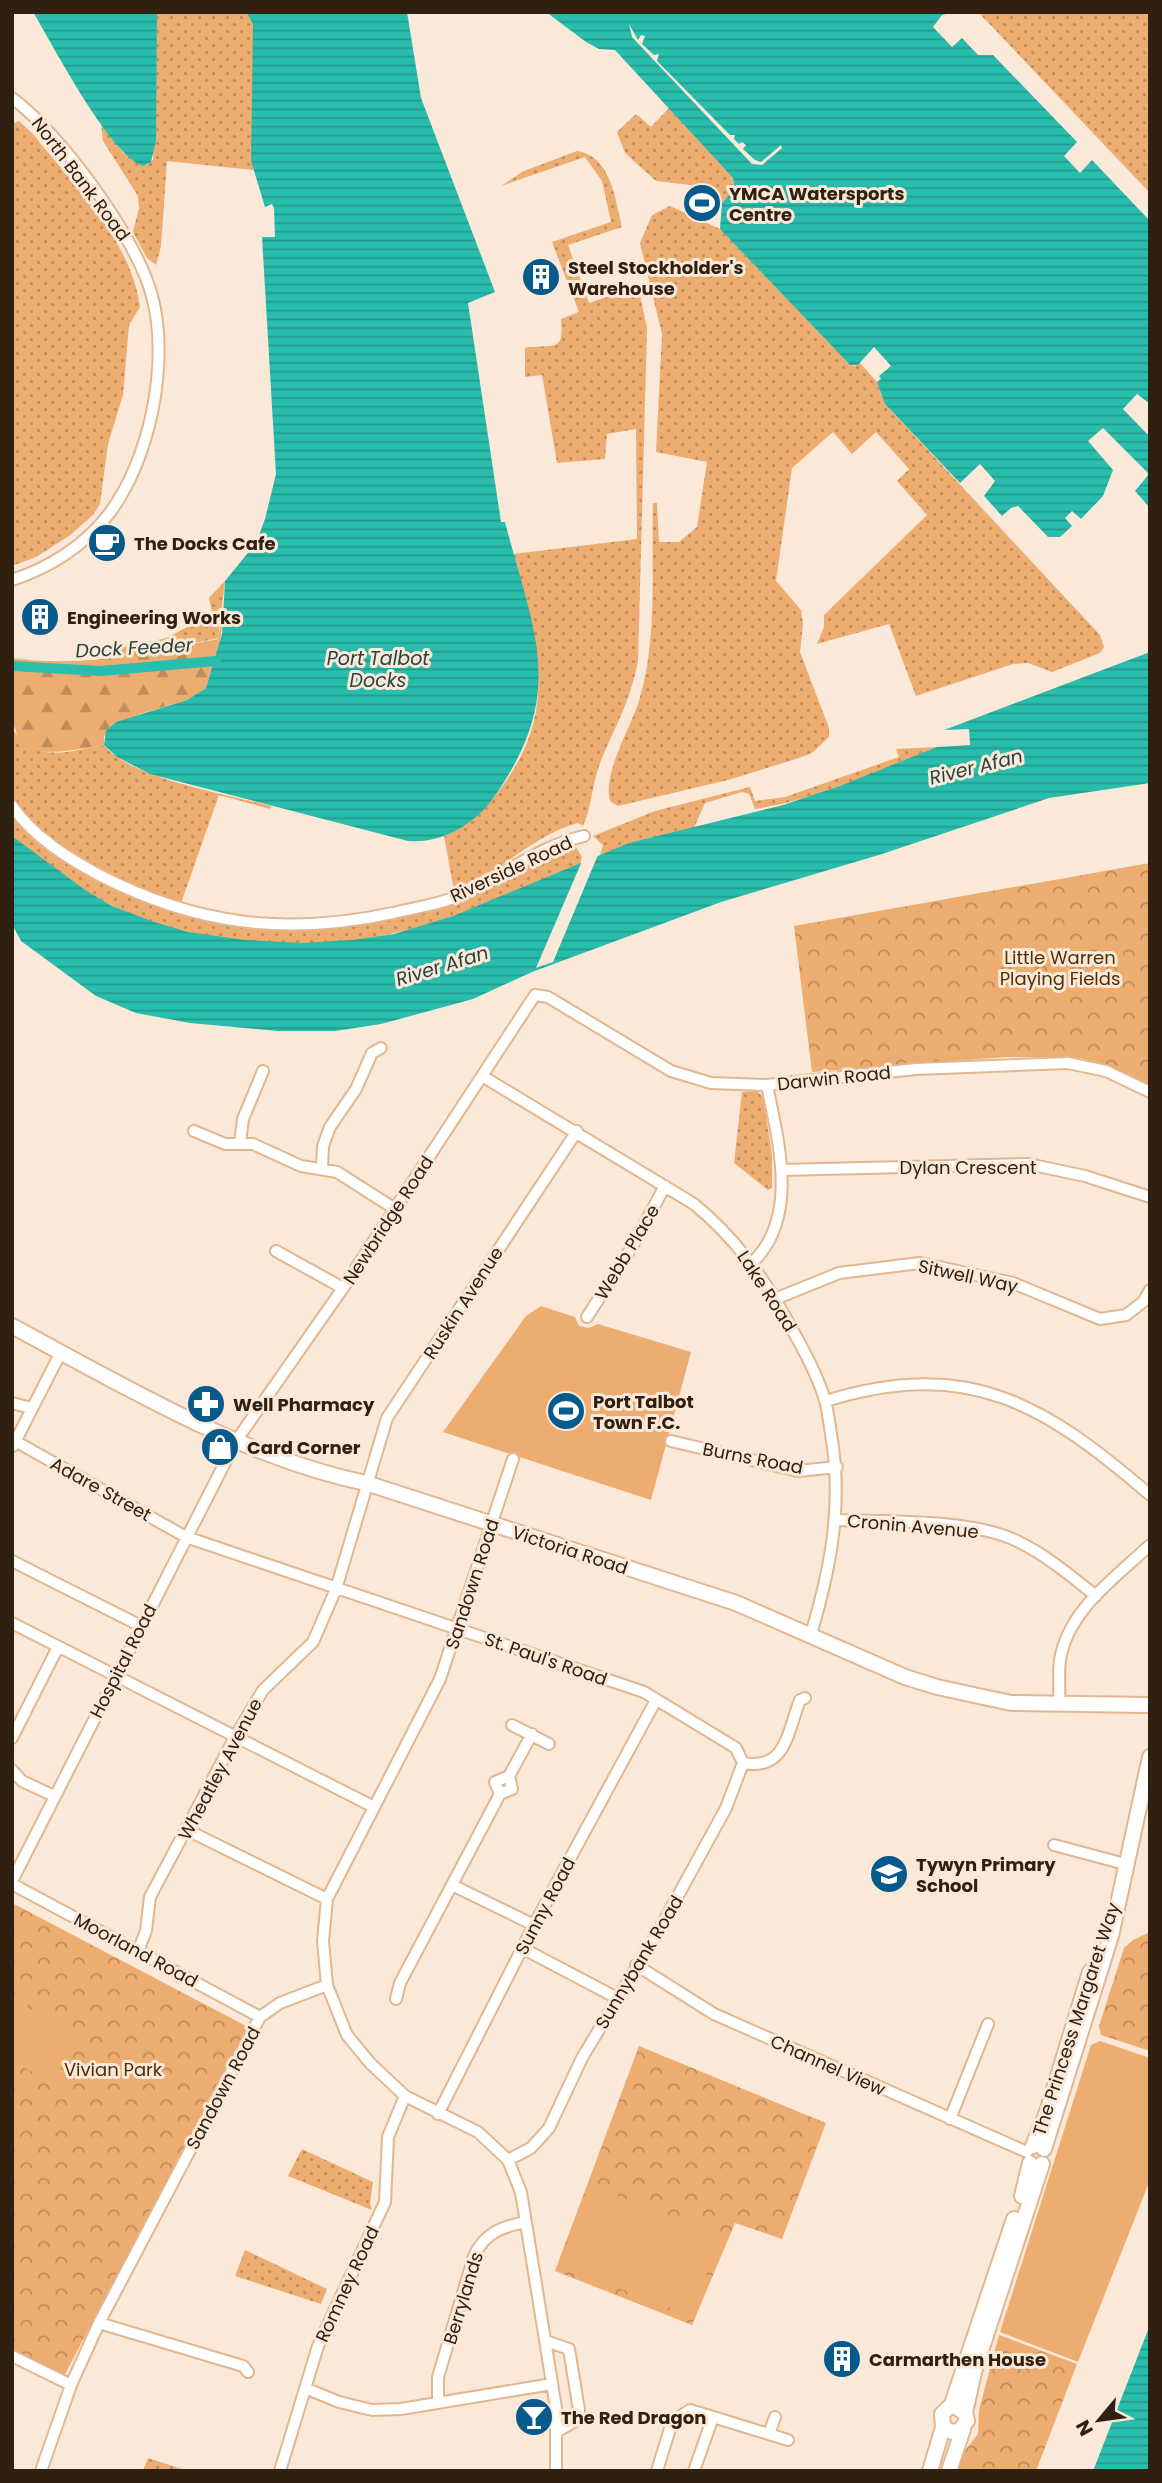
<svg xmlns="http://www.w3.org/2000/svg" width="1162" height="2483" font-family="Poppins,sans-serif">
<defs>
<pattern id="grass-dots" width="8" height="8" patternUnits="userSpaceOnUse" patternTransform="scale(1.75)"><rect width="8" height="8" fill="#edad70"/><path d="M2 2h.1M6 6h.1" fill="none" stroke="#c08c5b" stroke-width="1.8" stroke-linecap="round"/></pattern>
<pattern id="forest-firs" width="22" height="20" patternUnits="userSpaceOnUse" patternTransform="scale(1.75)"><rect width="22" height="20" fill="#edad70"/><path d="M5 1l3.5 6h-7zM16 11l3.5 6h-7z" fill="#c08c5b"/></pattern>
<pattern id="park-crowns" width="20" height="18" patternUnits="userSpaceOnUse" patternTransform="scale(1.75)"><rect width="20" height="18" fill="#edad70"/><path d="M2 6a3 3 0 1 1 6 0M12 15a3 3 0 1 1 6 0" fill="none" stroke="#c08c5b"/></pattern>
<pattern id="water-rules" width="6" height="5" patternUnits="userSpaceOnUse" patternTransform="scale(1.75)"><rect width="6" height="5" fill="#29bdad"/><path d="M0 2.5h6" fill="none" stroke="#24998b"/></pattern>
</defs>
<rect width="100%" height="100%" fill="#fae8d8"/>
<path fill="url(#grass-dots)" d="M157,12h89l7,11v147l-86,-9 -6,85 -5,19 -9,-7 -14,-26 6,-24 -1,-12 -35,-55 -2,-19 22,31 23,12 7,-5z
M978,12h172v181z
M669,108l64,70 2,11 -13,14 -31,-18 -35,-4 -31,-28 -8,-21 19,-18 15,13z
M19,121l14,13c40,50 98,106 107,173l-11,18 -6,70 -15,49 -8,60 -7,11 -24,21 -33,21 -24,9v-442z
M577,151c34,5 38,48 45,76l-54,18 21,58 49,-17 9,42 -9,333c-8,42 -23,65 -38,102 -8,21 -8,43 -17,63l-5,-3c-46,12 -79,52 -124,68l-10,-55c27,-11 43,-29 60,-52 57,-80 31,-144 9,-230l124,-15 -1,-110 -29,5 -2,25 -48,4 -15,-88 -17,2v-29c26,-5 40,7 36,-29l18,-7 -27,-70 59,-20 -9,-41 -17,-24 -84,29 23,-15z
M670,206l50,23 128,134 6,3 6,-3 17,19 8,22 215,231 4,12 -4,6 -48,19 -24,-9 -15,1 -97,32 -27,-72 -72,20 7,-17v-12l103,-100 -30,-34 12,-12 -33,-37 -24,22 -19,-22 -41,36 -16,113 25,29 2,14 -3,28 29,76v9l-17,16 -16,6 -68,21 -110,26 -7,-4c-11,-24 20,-75 28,-101 19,-62 12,-133 14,-198h4l2,39h20l18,-15 10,-65 -51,-10 6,-118 -22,-91 12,-28z
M225,581l-7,57 -96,21 -3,-11 48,-10 45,-25 -3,-15z
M12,728c23,36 56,24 92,17 24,33 126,50 167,61l-1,3 -51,-14 -40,114 126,17 113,-19 149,-62 9,2 6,10 -2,7c-60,25 -121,55 -185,69 -89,20 -199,13 -282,-27 -37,-17 -69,-46 -101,-70z
M937,747c-58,26 -119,52 -182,62l-6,-15 -7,-2 -37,11 -12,27 -44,8 -49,17 3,-10 -10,-9 62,-25 95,-24 5,14 30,-4 114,-40 -3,-8z
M757,1091l6,6 9,58v33l-4,2 -34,-27 8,-71z
M302,2149l71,33 -3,21 2,7 -84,-34z
M245,2250l82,39 -6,15 -86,-28z
M148,2458l40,13h-45z"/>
<path fill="url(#forest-firs)" d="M224,606l-4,38 -14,44 -19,12 -47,14 -36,22v9c-98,19 -92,1 -92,-87 71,10 137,-5 206,-19z"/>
<path fill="url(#park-crowns)" d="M1150,863v223l-69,-28 -29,-1h-46l-194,15 -18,-146z
M12,1903l236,124 -185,351 -51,-27z
M1150,1932v119l-49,-16 -2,-9 25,-78 9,-8z
M639,2046l187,77 -44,116 -47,-16 -43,102 -137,-54z
M999,2335l78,29 -41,107h-81l8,-18 15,-19 1,-24z"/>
<path fill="#edad70" d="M541,1306l34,11 4,9 10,2 9,-4 93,28 -40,148 -208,-68 83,-116z
M12,1996l16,9 -16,31z
M31,2009l48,25 -26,49 -41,-22v-16z
M1100,2041l50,17v122l-72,182 -78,-30 91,-287z
M589,2185l132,50 -30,81 -132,-51z"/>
<path fill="url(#water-rules)" d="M33,12h124l-1,129 -5,21 -8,4c-34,-12 -89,-119 -110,-154z
M246,12h161l14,86 74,194 -27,11 33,219h4c29,112 63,170 -11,275 -19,27 -52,47 -86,44l-258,-67 -33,-17 -13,-12 2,-14 10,-9 71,-22 19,-12 16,-54 3,-53 31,-38 9,-24 11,-45 -14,-237h13l-1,-29 -2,-4 -7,3 -14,-46 2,-137z
M546,12h409l-13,3 -9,12 19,20 10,-9 16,17h15l84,87 -13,14 16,17 12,-13 58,61v183l-13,-10 -14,15 27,28v71l-15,-17 14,-17 -46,-46 -15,13 25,29 -10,26 -22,23 -9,-8 -7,7 7,8 -12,11h-12l-30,-31 -7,2 -9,8 -18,-20 11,-15 -15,-17 -20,19 -75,-79 -8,-22 4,-3 -2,-3 12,-10 -17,-19 -16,18h-8l-130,-136 2,-26 13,-14 -2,-11 -118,-128 -16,-1 -13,-7z
M1150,652v131l-101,15 -167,56 -161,48 -189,70 -59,27 -92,25 -46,7h-57l-88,-8 -54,-10 -40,-17 -75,-55 -7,-13 -2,-92 73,54 27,16 42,16 34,10 57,8 57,3 50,-3 42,-6 59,-18 176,-73 154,-38 57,-19 97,-39 33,-2 -1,-16 -25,1z
M1150,2325v146h-57z"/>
<path fill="#fae8d8" d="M629,24l9,16 3,-5 4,1 -3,8 12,11 5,-1 -2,7 73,74h5l-1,4 5,5 3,-2 4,3 -3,4 12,11 6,2 20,-17 1,3 -20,17 -10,-1 -120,-127z
M598,855l-45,107 -17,6 46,-107z"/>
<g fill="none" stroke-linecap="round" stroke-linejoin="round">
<path stroke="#29bdad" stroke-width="10" d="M12,666l89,5 115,-10"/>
<defs>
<path id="street" d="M12,98c48,35 125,140 140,198 18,66 -2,165 -44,219 -24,31 -59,53 -96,65
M12,806c22,31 54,51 87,69 97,50 187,61 294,38 18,-5 39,-7 57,-14 46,-17 85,-52 134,-63
M482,1076l212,128c40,33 68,71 93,116 14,26 28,49 37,77 4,12 5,25 7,37 12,70 0,133 -20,200
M194,1131l31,13h28l48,22 36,6 58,37
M240,1143l3,-24 20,-48
M322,1169l1,-23 7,-19 26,-38 16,-36 9,-5
M782,1170l246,-6 57,12 65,21
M276,1251l67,37
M752,1263c48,-46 26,-122 15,-178
M775,1299l64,-26 81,-10 93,20 87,36 26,-4 17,-13 7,-12
M587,1317l45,-70 33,-61
M826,1401c143,-44 218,3 324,94
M12,1403l19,5
M15,1441l171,96 458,155 92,56 7,15 -17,45 -63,115 -81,135 -33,70 -18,20 -23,12
M671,1441l127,30 39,-4
M13,1446l48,-94
M513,1459l-73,220 -113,220 -4,42 4,44 20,50 23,28 35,33 73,36 30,28 13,32 35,216v63
M837,1520c50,2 136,-1 180,21 29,14 54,35 79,55
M12,1561l129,65
M12,1623l362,184
M1059,1704c1,-14 -1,-30 1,-44 8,-50 55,-82 90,-115
M512,1725l37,19
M12,1738l46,-91
M743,1763c43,8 44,-30 57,-63l5,-2
M12,1770l10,11 32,15
M509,1776l23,-42
M500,1794l-5,-12 14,-6
M187,1830l140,69
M1054,1845l71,19
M12,1881l224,-440 107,-153 192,-293 13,2 123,74 40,12 56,2 149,-16 152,-6 38,8 44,21
M12,1884l248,133
M454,1886l80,39
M522,1948l95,50
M138,1951l8,-20 4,-34 85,-160 28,-47 50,-48 23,-53 51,-171 190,-287
M636,1965l78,49 313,138
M396,1999l4,-16 100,-189 12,-5 -3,-13
M438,2114l96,-189 122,-225
M950,2119l38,-95
M99,2323l144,43 5,6
M546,2341l23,8 10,61 -4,11 -17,10
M12,2356l59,29
M305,2388l34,14 33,8 29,-1 151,-25
M438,2402v-25l36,-121c11,-23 27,-29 51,-34
M713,2417l75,23
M769,2434l6,-17
M41,2471l30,-86 28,-62 161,-306 20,-14 47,-18
M280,2471l38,-125 67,-144 3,-65 17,-41
M657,2471l15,-49 18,-12 23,7 -19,54"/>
<path id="secondary" d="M12,1326c110,59 232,132 354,157l370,120 169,74 32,10 74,16 136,2
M1033,2146l14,-34 43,-140
M1044,2149l67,-213 39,-179
M1022,2196l8,-33
M951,2407l63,-188
M965,2413l9,-41 68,-208
M930,2471l13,-44 -1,-13 6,-6 7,-2 10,7 2,8 -8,10 -7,1 -9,-5
M949,2471l14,-42"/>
</defs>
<use href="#street" stroke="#e2b790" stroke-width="14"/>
<use href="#secondary" stroke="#e2b790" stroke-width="18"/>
<use href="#street" stroke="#fff" stroke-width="10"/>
<use href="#secondary" stroke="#fff" stroke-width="14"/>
</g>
<defs>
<symbol id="stadium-disc" viewBox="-11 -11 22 22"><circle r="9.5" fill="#065a8c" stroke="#fae8d8"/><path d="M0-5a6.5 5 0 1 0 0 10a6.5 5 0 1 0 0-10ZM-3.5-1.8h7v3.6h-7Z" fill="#fff"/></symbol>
<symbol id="building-disc" viewBox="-11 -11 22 22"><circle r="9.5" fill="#065a8c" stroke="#fae8d8"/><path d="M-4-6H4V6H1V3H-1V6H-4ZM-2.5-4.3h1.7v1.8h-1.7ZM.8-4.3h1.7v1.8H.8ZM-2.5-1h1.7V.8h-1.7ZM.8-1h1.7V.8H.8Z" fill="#fff"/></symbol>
<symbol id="cafe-disc" viewBox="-11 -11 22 22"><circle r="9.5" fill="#065a8c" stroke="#fae8d8"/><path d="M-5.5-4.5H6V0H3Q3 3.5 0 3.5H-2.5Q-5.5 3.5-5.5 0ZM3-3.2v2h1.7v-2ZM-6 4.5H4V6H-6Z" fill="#fff"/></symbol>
<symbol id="pharmacy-disc" viewBox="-11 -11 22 22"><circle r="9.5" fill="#065a8c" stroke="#fae8d8"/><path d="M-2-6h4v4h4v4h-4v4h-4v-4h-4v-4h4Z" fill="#fff"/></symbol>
<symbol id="shop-disc" viewBox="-11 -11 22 22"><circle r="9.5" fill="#065a8c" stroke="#fae8d8"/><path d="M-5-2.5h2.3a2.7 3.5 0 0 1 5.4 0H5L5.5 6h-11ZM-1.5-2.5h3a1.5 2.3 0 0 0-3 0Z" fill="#fff"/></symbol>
<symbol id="school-disc" viewBox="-11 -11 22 22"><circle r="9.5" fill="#065a8c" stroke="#fae8d8"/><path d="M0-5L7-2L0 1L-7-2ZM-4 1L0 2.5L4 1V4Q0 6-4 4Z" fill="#fff"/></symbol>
<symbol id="bar-disc" viewBox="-11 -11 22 22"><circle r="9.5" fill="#065a8c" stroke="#fae8d8"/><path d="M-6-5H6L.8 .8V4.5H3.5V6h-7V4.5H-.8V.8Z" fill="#fff"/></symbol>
</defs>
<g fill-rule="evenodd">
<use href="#stadium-disc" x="680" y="181" width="44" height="44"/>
<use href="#building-disc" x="519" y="255" width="44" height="44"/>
<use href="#cafe-disc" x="85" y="521" width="44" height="44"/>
<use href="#building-disc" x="18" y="595" width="44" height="44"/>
<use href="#pharmacy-disc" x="184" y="1382" width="44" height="44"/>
<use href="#stadium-disc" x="544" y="1389" width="44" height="44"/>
<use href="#shop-disc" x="198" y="1425" width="44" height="44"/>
<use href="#school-disc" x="867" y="1852" width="44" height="44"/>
<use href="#building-disc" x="820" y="2337" width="44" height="44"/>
<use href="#bar-disc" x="512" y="2395" width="44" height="44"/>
</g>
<g text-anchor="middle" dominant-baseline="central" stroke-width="6" stroke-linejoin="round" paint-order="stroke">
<g font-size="18" fill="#302011" stroke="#fae8d8">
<text transform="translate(81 179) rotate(53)">North Bank Road</text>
<text transform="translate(511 869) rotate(-25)">Riverside Road</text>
<text transform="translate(834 1078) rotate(-6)">Darwin Road</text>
<text x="968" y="1167">Dylan Crescent</text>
<text transform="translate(388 1220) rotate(-57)">Newbridge Road</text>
<text transform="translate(627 1252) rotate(-59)">Webb Place</text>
<text transform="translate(968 1276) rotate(12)">Sitwell Way</text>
<text transform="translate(767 1291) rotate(57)">Lake Road</text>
<text transform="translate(463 1303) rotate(-57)">Ruskin Avenue</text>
<text transform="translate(753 1458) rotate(11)">Burns Road</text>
<text transform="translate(101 1489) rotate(29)">Adare Street</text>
<text transform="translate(913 1526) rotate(5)">Cronin Avenue</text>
<text transform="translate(570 1550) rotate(18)">Victoria Road</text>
<text transform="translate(472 1584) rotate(-72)">Sandown Road</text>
<text transform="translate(546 1659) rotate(19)">St. Paul's Road</text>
<text transform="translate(123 1661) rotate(-63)">Hospital Road</text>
<text transform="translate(220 1769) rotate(-62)">Wheatley Avenue</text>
<text transform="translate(545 1906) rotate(-62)">Sunny Road</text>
<text transform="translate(136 1950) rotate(28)">Moorland Road</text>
<text transform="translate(639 1962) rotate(-59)">Sunnybank Road</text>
<text transform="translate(1076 2019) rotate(-72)">The Princess Margaret Way</text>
<text transform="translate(828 2065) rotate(24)">Channel View</text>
<text transform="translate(223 2088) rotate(-62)">Sandown Road</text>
<text transform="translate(347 2284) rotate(-65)">Romney Road</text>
<text transform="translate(463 2298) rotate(-73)">Berrylands</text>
</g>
<g font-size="18" font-weight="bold" fill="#302011" stroke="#fae8d8" text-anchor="start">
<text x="729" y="193">YMCA Watersports<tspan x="729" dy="21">Centre</tspan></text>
<text x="568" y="267">Steel Stockholder's<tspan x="568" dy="21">Warehouse</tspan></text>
<text x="134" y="543">The Docks Cafe</text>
<text x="67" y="617">Engineering Works</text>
<text x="593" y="1401">Port Talbot<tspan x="593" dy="21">Town F.C.</tspan></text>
<text x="233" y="1404">Well Pharmacy</text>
<text x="247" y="1447">Card Corner</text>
<text x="916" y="1864">Tywyn Primary<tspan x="916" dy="21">School</tspan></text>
<text x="869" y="2359">Carmarthen House</text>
<text x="561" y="2417">The Red Dragon</text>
</g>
<g font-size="18" fill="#502e05" stroke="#fae8d8">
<text x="1060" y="957">Little Warren<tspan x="1060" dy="21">Playing Fields</tspan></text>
<text x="113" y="2069">Vivian Park</text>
</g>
<g font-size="19" font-style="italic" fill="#26433e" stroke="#fae8d8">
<text transform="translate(134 648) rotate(-3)">Dock Feeder</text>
<text x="378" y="658">Port Talbot<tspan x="378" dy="22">Docks</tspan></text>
<text transform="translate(976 767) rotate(-14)">River Afan</text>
<text transform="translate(442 966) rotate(-17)">River Afan</text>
</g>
</g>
<rect width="1162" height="2483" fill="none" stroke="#302011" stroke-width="28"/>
<g transform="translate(1099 2420) rotate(241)" stroke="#fae8d8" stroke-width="5" paint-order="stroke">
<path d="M0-5L12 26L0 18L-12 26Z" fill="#302011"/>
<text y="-10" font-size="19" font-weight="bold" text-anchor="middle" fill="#302011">N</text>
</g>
</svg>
